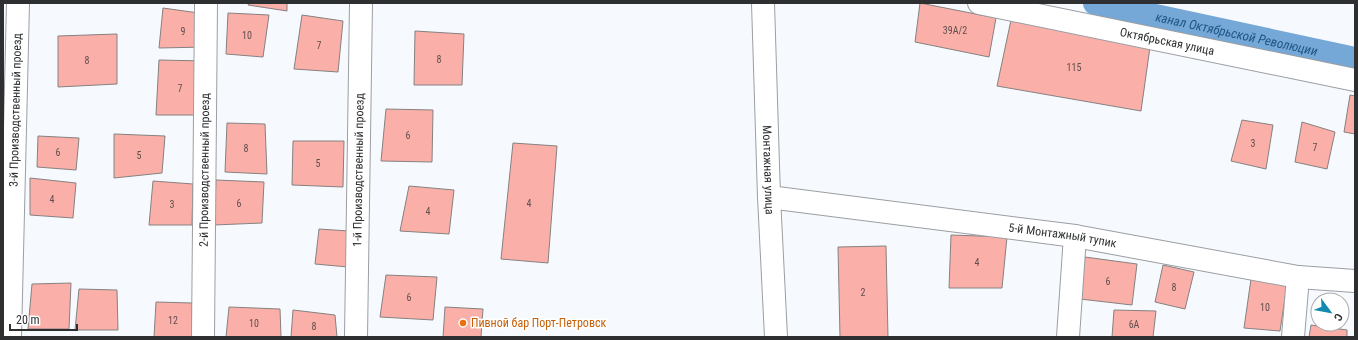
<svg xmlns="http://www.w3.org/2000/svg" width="1358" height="340" font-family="'Roboto Condensed',sans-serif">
<rect width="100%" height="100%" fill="#f6fafe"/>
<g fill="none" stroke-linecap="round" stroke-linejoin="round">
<path stroke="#75a8d7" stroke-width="24" id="s1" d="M1095,3l260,56"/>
</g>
<path fill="#faafa9" stroke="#868180" d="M249,3h38v8l-39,-6z
M920,3l76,15 -7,39 -74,-15z
M163,8l43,6v33l-47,1z
M228,13l41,2 -6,42 -37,-3z
M302,15l41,6 -5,51 -44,-3z
M1011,20l139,27 -9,64 -144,-25z
M415,31l49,3 -2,51h-48z
M117,34v50l-59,3v-51z
M159,60l46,1 -4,54h-45z
M1350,95l5,1v38l-11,-2z
M386,109l47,1 -1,52 -51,-1z
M1242,120l31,5 -7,44 -35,-8z
M1302,122l33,10 -8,37 -32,-7z
M227,123l38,1 2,50 -42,-2z
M114,134l51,2 -3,37 -48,5z
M38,136l41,2 -3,32 -39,-3z
M293,141h51l-1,46 -51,-2z
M513,143l44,3 -9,117 -47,-4z
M30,178l46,5 -3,35 -43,-3z
M216,180l48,2 -2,41 -48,2z
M153,181l40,3 -1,41h-43z
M409,186l45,4 -5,44 -49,-3z
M319,229l30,2 -1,36 -33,-3z
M951,235l56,2 -5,51h-53z
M886,246l2,91h-48l-2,-90z
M1085,257l52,7 -5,41 -52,-6z
M1163,265l31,7 -9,37 -30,-7z
M386,275l51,2 -4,43 -53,-3z
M1251,279l36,6 -7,46 -36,-3z
M71,283l-2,46h-41l4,-45z
M79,289l38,1 1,40h-43z
M156,302l36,1v34h-38z
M229,307l51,2 1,28h-55z
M445,307l38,2 -2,28h-38z
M293,310l42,5 2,22h-46z
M1114,310l42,1 -3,26h-41z
M1311,325l36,5v7h-38z"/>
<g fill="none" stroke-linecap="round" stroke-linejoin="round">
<defs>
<g id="minor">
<path id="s2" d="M763,3l6,194 7,140"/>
<path id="s3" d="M979,3l376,77"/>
<path id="s4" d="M769,197l306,39 223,41 57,4"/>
<path id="s5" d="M10,337l8,-334"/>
<path id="s6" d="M203,337l3,-334"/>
<path id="s7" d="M356,337l5,-334"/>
<path d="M1068,337l7,-101"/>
<path d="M1293,337l5,-60"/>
</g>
</defs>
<use href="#minor" stroke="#9b9ea2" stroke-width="24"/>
<use href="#minor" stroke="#fff" stroke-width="22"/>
</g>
<circle fill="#e8710a" stroke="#fff" stroke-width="1.5" cx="463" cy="323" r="4"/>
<g text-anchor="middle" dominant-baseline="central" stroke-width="3" stroke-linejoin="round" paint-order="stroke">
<g font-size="10" fill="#604f4e">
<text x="955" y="30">39А/2</text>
<text x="183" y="31">9</text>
<text x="247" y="35">10</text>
<text x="319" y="45">7</text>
<text x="439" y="59">8</text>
<text x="87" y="60">8</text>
<text x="1074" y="67">115</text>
<text x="180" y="88">7</text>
<text x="408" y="135">6</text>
<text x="1253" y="143">3</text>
<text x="1315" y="147">7</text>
<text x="246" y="148">8</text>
<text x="58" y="152">6</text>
<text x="139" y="155">5</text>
<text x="318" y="163">5</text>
<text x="52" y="199">4</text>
<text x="239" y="203">6</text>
<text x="529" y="203">4</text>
<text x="172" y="204">3</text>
<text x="428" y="211">4</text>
<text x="977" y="262">4</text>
<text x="1108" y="281">6</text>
<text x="1174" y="287">8</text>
<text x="863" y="292">2</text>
<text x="409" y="297">6</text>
<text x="1265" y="307">10</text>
<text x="173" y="320">12</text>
<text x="254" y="323">10</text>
<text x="1134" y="324">6А</text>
<text x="314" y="326">8</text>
</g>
<g font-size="12" fill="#2d2f30" stroke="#fff">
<text stroke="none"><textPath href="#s3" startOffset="192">Октябрьская улица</textPath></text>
<text stroke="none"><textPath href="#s5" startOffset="227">3-й Производственный проезд</textPath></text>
<text stroke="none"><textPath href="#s6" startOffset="167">2-й Производственный проезд</textPath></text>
<text stroke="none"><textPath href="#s7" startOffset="167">1-й Производственный проезд</textPath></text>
<text stroke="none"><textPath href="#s2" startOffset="167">Монтажная улица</textPath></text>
<text stroke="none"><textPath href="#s4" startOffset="296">5-й Монтажный тупик</textPath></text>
</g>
<g font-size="12" fill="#c56008" stroke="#fff" text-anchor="start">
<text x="471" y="323">Пивной бар Порт-Петровск</text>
</g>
<g font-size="13" font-style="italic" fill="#1e5582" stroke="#fff">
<text stroke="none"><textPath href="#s1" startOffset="145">канал Октябрьской Революции</textPath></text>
</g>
</g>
<rect width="1358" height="340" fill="none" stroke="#2d2f30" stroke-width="8"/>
<g transform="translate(1330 312) rotate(122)"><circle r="19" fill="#ffffff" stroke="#abacac"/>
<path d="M0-3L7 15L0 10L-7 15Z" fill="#128aad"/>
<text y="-6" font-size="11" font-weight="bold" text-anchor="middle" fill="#2d2f30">С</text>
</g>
<path d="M10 324v6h67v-6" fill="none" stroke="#2d2f30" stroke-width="2"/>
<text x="16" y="324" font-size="12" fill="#2d2f30" stroke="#ffffff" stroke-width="3" paint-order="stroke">20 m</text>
</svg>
